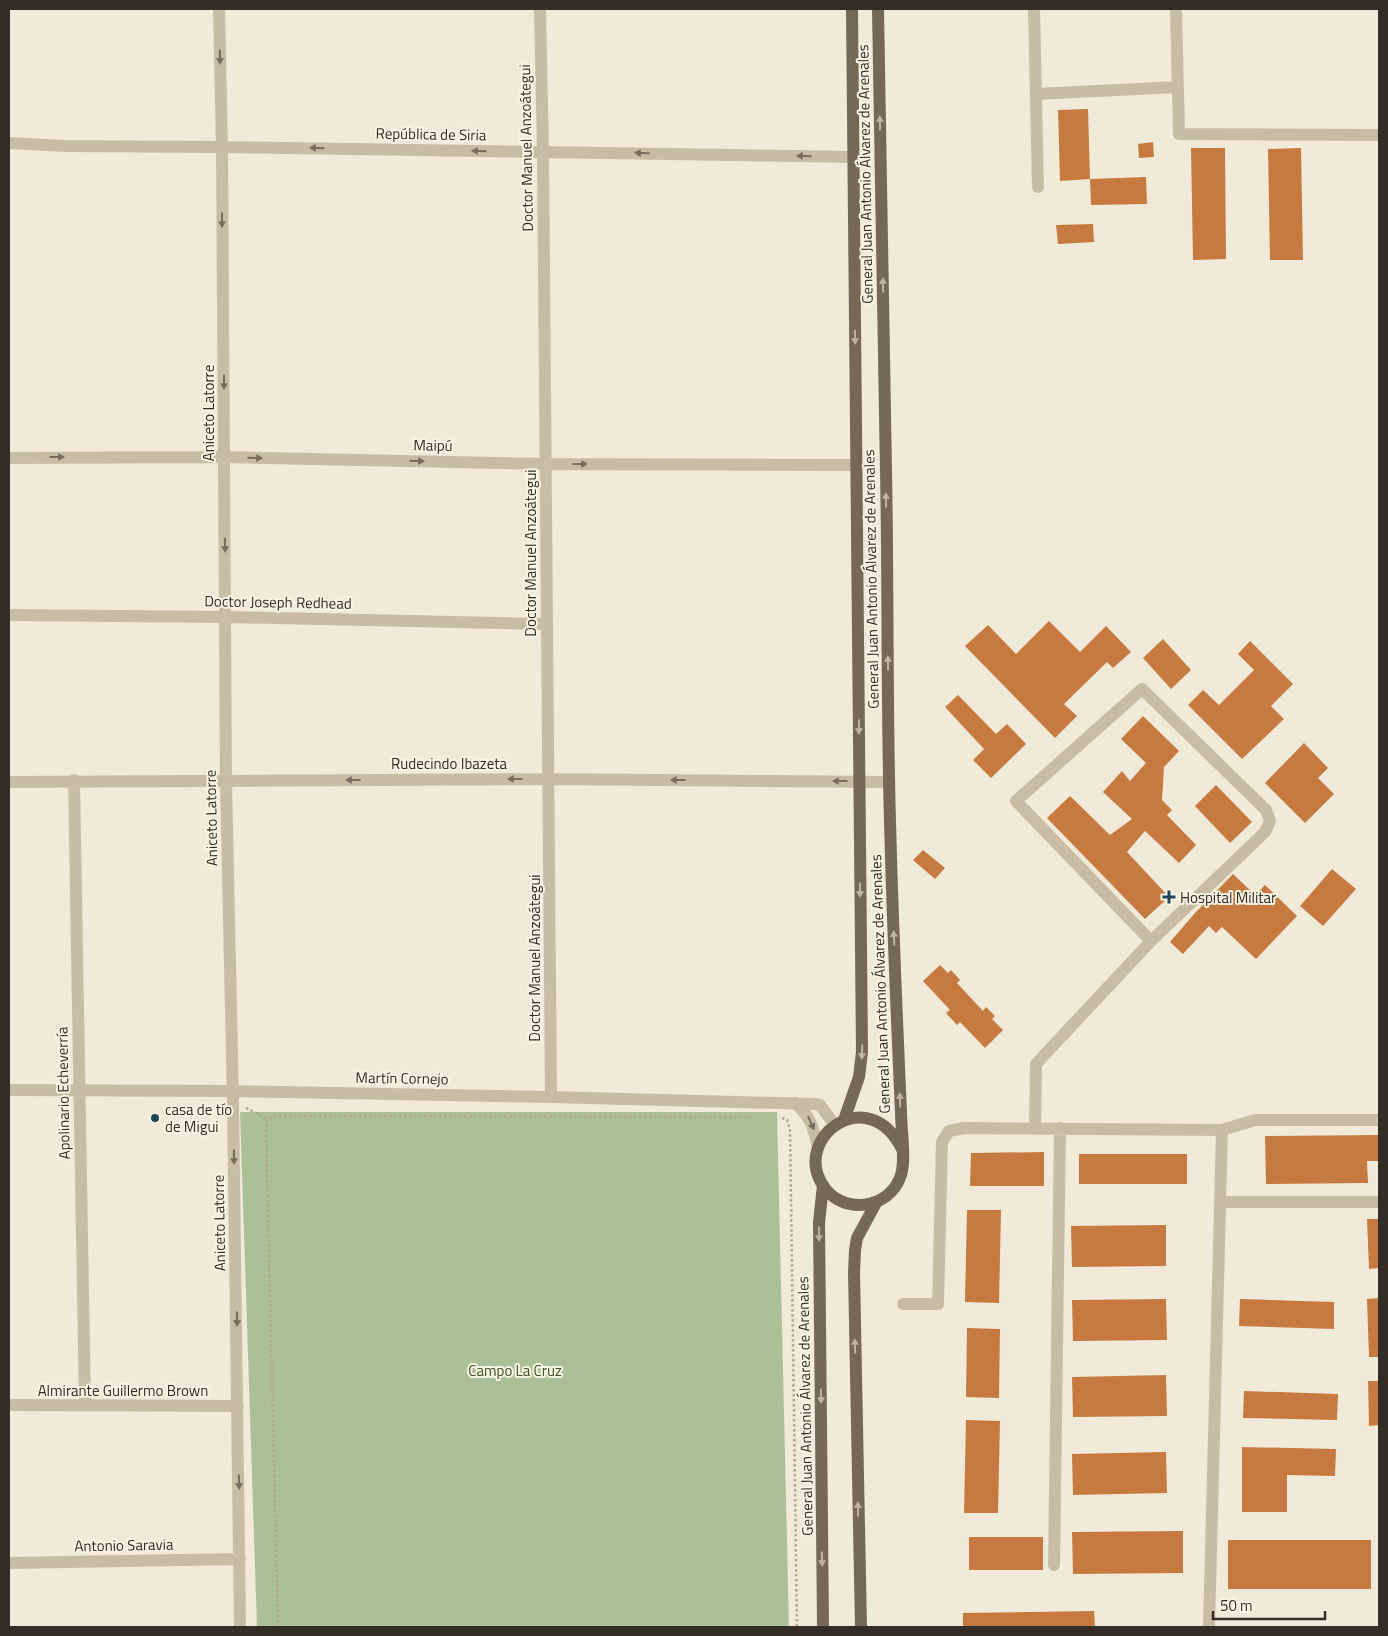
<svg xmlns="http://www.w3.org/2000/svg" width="1388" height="1636" font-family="'Titillium Web',sans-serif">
<rect width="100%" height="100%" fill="#f1ead8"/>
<path fill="#abc098" d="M240,1112h537l12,515h-532z"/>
<path fill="#c77a40" d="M1088,109l2,70 -30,2 -2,-71z
M1153,142l1,15 -15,1 -1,-14z
M1191,148h34l1,111 -33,1z
M1301,148l2,112h-33l-2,-111z
M1146,177l1,27 -56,1 -1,-26z
M1093,224l1,18 -36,2 -2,-19z
M1049,621l31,31 26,-26 25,26 -18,16 -6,-6 -43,42 13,12 -22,22 -90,-92 23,-21 28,29z
M1163,639l28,31 -20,19 -28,-31z
M1250,641l43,43 -22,22 13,13 -42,40 -54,-54 15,-15 16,15 35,-35 -16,-16z
M958,695l38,39 11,-10 19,20 -35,34 -18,-18 11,-11 -39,-42z
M1143,716l36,35 -15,16 -2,33 10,10 -5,5 29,30 -17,18 -34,-32 -18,21 42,45 -24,22 -98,-101 23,-22 40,39 22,-16 -29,-27 19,-21 8,10 16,-18 -25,-24z
M1304,743l24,25 -10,10 16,16 -29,29 -40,-40z
M1216,785l36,37 -22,21 -35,-37z
M923,850l22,18 -10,11 -22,-19z
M1332,869l24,20 -33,37 -23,-20z
M1233,874l22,21 10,-10 32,31 -41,43 -34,-32 -6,6 -7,-7 -26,28 -13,-12 25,-29z
M940,965l8,8 3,-3 9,10 -3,3 26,28 3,-4 9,9 -3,3 11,11 -18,18 -25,-26 -3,3 -11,-12 4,-3 -27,-29z
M1379,1135v26h-12l1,22 -102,1 -1,-48z
M1044,1152v34h-74l1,-33z
M1079,1154h108v30h-108z
M967,1210h34l-2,93 -34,-1z
M1367,1219h12v49l-10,1z
M1166,1225v41l-94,1 -1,-41z
M1379,1298v59h-10l-2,-58z
M1166,1299l1,41 -94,1 -1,-41z
M1240,1299l94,3v27l-95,-3z
M967,1328l33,1 -1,69 -33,-1z
M1166,1375l1,41 -94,1 -1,-40z
M1368,1381h11v44l-10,1z
M1244,1391l94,3 -1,26 -94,-2z
M966,1420l34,1 -2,92h-34z
M1242,1447l94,2 -1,27 -48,-1v37h-45z
M1166,1452l1,41 -94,2 -1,-41z
M1183,1531v42l-110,1 -1,-42z
M969,1537h74v33h-74z
M1228,1540h143v49h-143z
M1094,1611l1,16h-132v-14z"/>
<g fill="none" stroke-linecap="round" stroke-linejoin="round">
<path stroke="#b5a68e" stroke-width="2.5" stroke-dasharray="2.5 2.5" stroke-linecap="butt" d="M246,1108l22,11
M782,1118l5,2 3,9 7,498
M278,1627l-12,-498 2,-10 8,-3 475,1"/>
<path stroke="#c9bca4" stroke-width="12" d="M219,9l3,138 4,634 7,321 7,525
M540,9l3,143 8,945
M1034,9l4,178
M1176,9l3,125 200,1
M1036,94l142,-7
M9,143l57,3 156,1 631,10
M9,458l215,-1 322,7 311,1
M9,615l217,2 321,7
M1142,689l124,121 4,11 -5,11 -114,109 -135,-140z
M74,780l11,626
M9,782l540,-3 340,3
M9,1090l224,1 318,6 264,7 5,1 15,20
M795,1103c16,14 18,24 23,44
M1035,1128l1,-64 115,-123
M1222,1130l33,-10h124
M1220,1202h159
M903,1304h35l4,-162 7,-11 15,-3 258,2 -13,497
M9,1405l229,1
M9,1563l231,-4
M1054,1565l6,-437"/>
<path stroke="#776756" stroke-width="12" d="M878,9c3,154 6,308 8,462 2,102 1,204 3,306 2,112 7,224 12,335 0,18 5,47 0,63 -11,35 -60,41 -79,9 -29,-48 47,-102 80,-35
M844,1120l15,-43 3,-25 -10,-1043
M823,1185l-4,38 4,404
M861,1627l-7,-354 1,-23 2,-12 19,-35"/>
</g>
<defs><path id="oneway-solid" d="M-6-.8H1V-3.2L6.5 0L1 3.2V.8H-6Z" transform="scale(1.25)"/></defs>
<g fill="#776d5f">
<use href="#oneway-solid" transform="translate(220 57) rotate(89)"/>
<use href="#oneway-solid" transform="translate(317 148) rotate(-179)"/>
<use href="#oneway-solid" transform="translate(479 151) rotate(-179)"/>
<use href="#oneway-solid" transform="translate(642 153) rotate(-179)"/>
<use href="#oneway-solid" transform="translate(804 156) rotate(-179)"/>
<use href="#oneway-solid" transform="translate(222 220) rotate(90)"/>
<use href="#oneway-solid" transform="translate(224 382) rotate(90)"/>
<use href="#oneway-solid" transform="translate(57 457)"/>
<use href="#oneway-solid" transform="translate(255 458) rotate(1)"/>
<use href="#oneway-solid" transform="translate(417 461) rotate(1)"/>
<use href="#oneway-solid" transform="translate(580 464)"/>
<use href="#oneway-solid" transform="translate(225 545) rotate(89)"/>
<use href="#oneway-solid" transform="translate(515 779) rotate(180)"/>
<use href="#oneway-solid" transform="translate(353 780) rotate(180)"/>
<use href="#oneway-solid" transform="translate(678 780) rotate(-180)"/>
<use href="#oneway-solid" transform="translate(840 781) rotate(-180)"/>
<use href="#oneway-solid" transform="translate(811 1123) rotate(66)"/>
<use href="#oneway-solid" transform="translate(234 1157) rotate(89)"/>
<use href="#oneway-solid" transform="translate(237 1319) rotate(89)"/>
<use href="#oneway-solid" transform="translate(239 1482) rotate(89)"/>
</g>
<g fill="#beb4a4">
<use href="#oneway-solid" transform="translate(880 123) rotate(-91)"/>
<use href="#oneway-solid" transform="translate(883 285) rotate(-91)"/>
<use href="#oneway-solid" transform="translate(855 337) rotate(89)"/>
<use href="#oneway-solid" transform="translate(886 500) rotate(-91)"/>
<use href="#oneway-solid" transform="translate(888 663) rotate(-91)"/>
<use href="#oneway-solid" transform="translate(859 727) rotate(90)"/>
<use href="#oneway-solid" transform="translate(860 890) rotate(89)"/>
<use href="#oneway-solid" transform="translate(894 938) rotate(-92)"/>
<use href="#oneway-solid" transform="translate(862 1052) rotate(92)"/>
<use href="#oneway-solid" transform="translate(900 1100) rotate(-92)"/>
<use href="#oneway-solid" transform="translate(819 1234) rotate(89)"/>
<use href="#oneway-solid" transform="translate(855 1346) rotate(-91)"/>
<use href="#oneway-solid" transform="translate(821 1396) rotate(89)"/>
<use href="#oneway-solid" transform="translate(858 1509) rotate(-91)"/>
<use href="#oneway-solid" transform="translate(822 1559) rotate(89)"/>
</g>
<g fill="#1b4756" stroke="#f9f3e4" stroke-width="2">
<path d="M1166.5 889.5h5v5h5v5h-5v5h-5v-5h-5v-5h5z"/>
<circle cx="155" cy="1118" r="5"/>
</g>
<g text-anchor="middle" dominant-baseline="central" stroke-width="4" stroke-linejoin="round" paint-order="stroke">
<g font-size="15" fill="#342d26" stroke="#f9f3e4">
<text transform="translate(431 134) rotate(1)">República de Siria</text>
<text transform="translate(526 148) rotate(-91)">Doctor Manuel Anzoátegui</text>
<text transform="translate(865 174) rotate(-91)">General Juan Antonio Álvarez de Arenales</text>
<text transform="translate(208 413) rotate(-90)">Aniceto Latorre</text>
<text transform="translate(433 445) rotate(1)">Maipú</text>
<text transform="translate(530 553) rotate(-90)">Doctor Manuel Anzoátegui</text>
<text transform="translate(871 579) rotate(-91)">General Juan Antonio Álvarez de Arenales</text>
<text transform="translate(278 602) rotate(1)">Doctor Joseph Redhead</text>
<text x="449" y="763">Rudecindo Ibazeta</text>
<text transform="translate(211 818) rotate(-91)">Aniceto Latorre</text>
<text transform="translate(534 958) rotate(-90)">Doctor Manuel Anzoátegui</text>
<text transform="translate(880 984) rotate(-92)">General Juan Antonio Álvarez de Arenales</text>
<text transform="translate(402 1078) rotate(1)">Martín Cornejo</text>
<text transform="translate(63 1093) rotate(-91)">Apolinario Echeverría</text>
<text transform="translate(219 1223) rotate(-91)">Aniceto Latorre</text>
<text x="123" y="1390">Almirante Guillermo Brown</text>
<text transform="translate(805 1406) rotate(-91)">General Juan Antonio Álvarez de Arenales</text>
<text transform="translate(124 1545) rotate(-1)">Antonio Saravia</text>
</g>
<g font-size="15" fill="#342d26" stroke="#f9f3e4" text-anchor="start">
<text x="1180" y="897">Hospital Militar</text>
<text x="165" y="1109">casa de tío<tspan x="165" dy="17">de Migui</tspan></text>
</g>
<g font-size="15" fill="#3c5329" stroke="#f9f3e4">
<text x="515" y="1370">Campo La Cruz</text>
</g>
</g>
<rect width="1388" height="1636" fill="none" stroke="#342d26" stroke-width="20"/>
<path d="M1213 1611v8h112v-8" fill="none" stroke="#342d26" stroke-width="2.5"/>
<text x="1220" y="1611" font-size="15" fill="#342d26" stroke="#f9f3e4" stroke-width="4" paint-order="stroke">50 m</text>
</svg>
